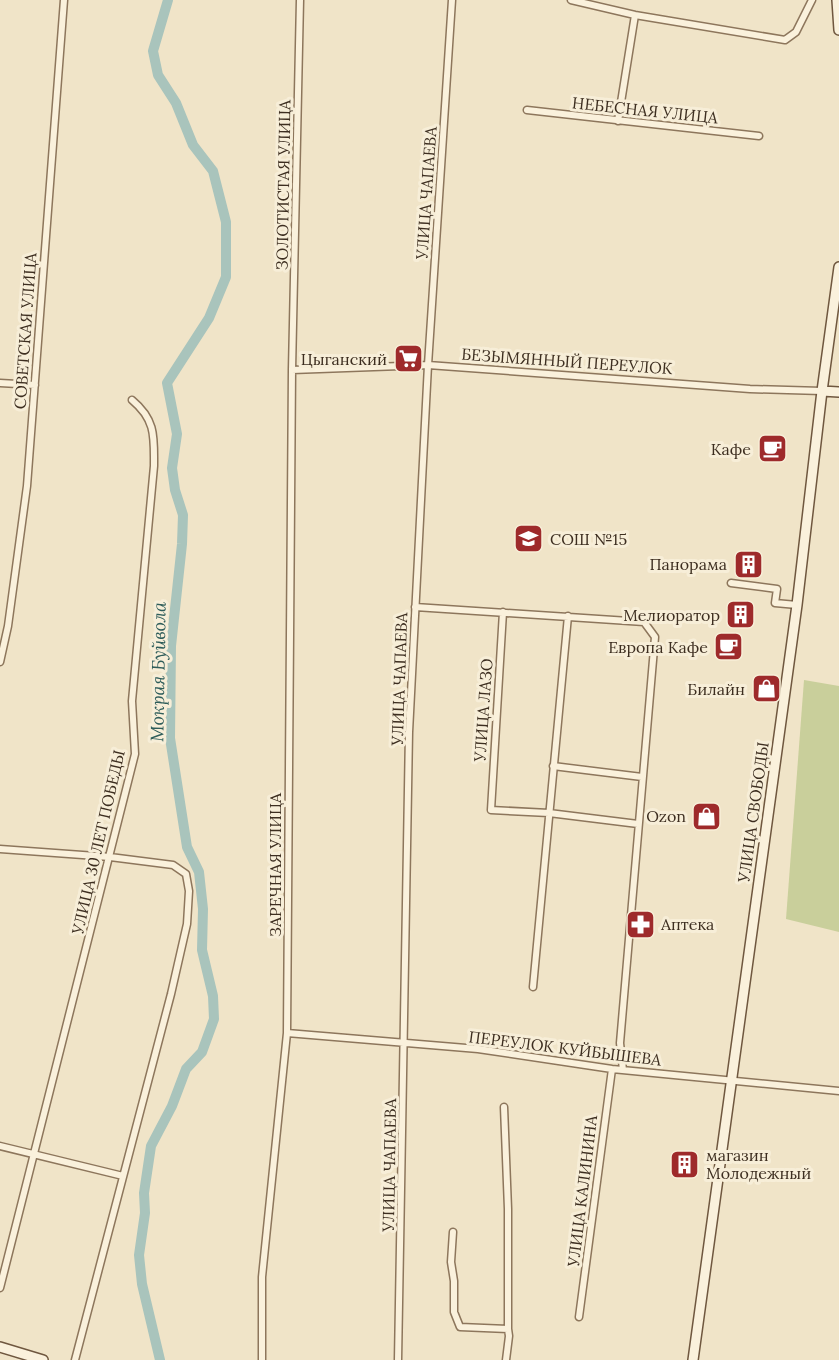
<svg xmlns="http://www.w3.org/2000/svg" width="839" height="1360" font-family="Lora,serif">
<rect width="100%" height="100%" fill="#f0e4c8"/>
<path fill="#c9cf9b" d="M804,680l35,6v246l-53,-13z"/>
<g fill="none" stroke-linecap="round" stroke-linejoin="round">
<path stroke="#a9c4bc" stroke-width="10" d="M160,1360l-18,-76 -3,-29 6,-42 -1,-20 7,-47 21,-40 14,-37 16,-17 12,-33 -1,-23 -11,-46 1,-41 -4,-37 -12,-25 -17,-109 1,-92 11,-102 1,-29 -8,-25 -3,-22 5,-34 -10,-51 42,-65 17,-41v-55l-13,-51 -20,-26 -17,-42 -18,-28 -5,-24 15,-51"/>
<defs>
<path id="street" d="M571,0l64,15 150,25 11,-8 16,-32
M527,110l232,26
M618,121l17,-106
M292,370l136,-5 322,24 72,2
M0,383l35,2
M731,583l46,6 -2,14 22,2
M415,607l229,15 11,15 -35,406 3,27
M503,612l-12,198 58,3 89,11
M0,662l8,-36 19,-140 37,-486
M553,766l89,11
M0,849l110,8 63,8 13,9 3,17 -2,33 -16,70 -96,366
M533,987l35,-371
M287,1033l191,16 134,20 227,22
M504,1107l4,102v120
M0,1146l123,30
M453,1232l-2,30 3,19v31l6,15 48,2 1,7 -3,24
M0,1288l135,-534 -3,-53 22,-235c0,-29 2,-46 -22,-66
M579,1317l33,-248
M262,1360v-83l25,-244 5,-663 8,-370
M398,1360l11,-628 19,-367 24,-365"/>
<path id="secondary" d="M837,0l2,30
M822,391l17,1
M0,1347l43,13
M693,1360l104,-755 25,-214 17,-124"/>
</defs>
<use href="#street" stroke="#8d765c" stroke-width="9"/>
<use href="#secondary" stroke="#6f573f" stroke-width="12"/>
<use href="#street" stroke="#faf1dc" stroke-width="6"/>
<use href="#secondary" stroke="#faf1dc" stroke-width="9"/>
</g>
<defs>
<symbol id="supermarket-square" viewBox="-11 -11 22 22"><rect x="-9" y="-9" width="18" height="18" rx="4" fill="#9e2a2b" stroke="#f7eed8"/><path d="M-6-5.5h2.5l.6 2H6L4.5 2H-2.5L-4.4-4H-6ZM-1.5 3.2a1.3 1.3 0 1 0 .1 0ZM3 3.2a1.3 1.3 0 1 0 .1 0Z" fill="#fff"/></symbol>
<symbol id="cafe-square" viewBox="-11 -11 22 22"><rect x="-9" y="-9" width="18" height="18" rx="4" fill="#9e2a2b" stroke="#f7eed8"/><path d="M-5.5-4.5H6V0H3Q3 3.5 0 3.5H-2.5Q-5.5 3.5-5.5 0ZM3-3.2v2h1.7v-2ZM-6 4.5H4V6H-6Z" fill="#fff"/></symbol>
<symbol id="school-square" viewBox="-11 -11 22 22"><rect x="-9" y="-9" width="18" height="18" rx="4" fill="#9e2a2b" stroke="#f7eed8"/><path d="M0-5L7-2L0 1L-7-2ZM-4 1L0 2.5L4 1V4Q0 6-4 4Z" fill="#fff"/></symbol>
<symbol id="building-square" viewBox="-11 -11 22 22"><rect x="-9" y="-9" width="18" height="18" rx="4" fill="#9e2a2b" stroke="#f7eed8"/><path d="M-4-6H4V6H1V3H-1V6H-4ZM-2.5-4.3h1.7v1.8h-1.7ZM.8-4.3h1.7v1.8H.8ZM-2.5-1h1.7V.8h-1.7ZM.8-1h1.7V.8H.8Z" fill="#fff"/></symbol>
<symbol id="shop-square" viewBox="-11 -11 22 22"><rect x="-9" y="-9" width="18" height="18" rx="4" fill="#9e2a2b" stroke="#f7eed8"/><path d="M-5-2.5h2.3a2.7 3.5 0 0 1 5.4 0H5L5.5 6h-11ZM-1.5-2.5h3a1.5 2.3 0 0 0-3 0Z" fill="#fff"/></symbol>
<symbol id="pharmacy-square" viewBox="-11 -11 22 22"><rect x="-9" y="-9" width="18" height="18" rx="4" fill="#9e2a2b" stroke="#f7eed8"/><path d="M-2-6h4v4h4v4h-4v4h-4v-4h-4v-4h4Z" fill="#fff"/></symbol>
</defs>
<g fill-rule="evenodd">
<use href="#supermarket-square" x="392" y="342" width="33" height="33"/>
<use href="#cafe-square" x="756" y="432" width="33" height="33"/>
<use href="#school-square" x="512" y="522" width="33" height="33"/>
<use href="#building-square" x="732" y="548" width="33" height="33"/>
<use href="#building-square" x="724" y="598" width="33" height="33"/>
<use href="#cafe-square" x="712" y="630" width="33" height="33"/>
<use href="#shop-square" x="750" y="672" width="33" height="33"/>
<use href="#shop-square" x="690" y="800" width="33" height="33"/>
<use href="#pharmacy-square" x="624" y="908" width="33" height="33"/>
<use href="#building-square" x="668" y="1148" width="33" height="33"/>
</g>
<g text-anchor="middle" dominant-baseline="central" stroke-width="6" stroke-linejoin="round" paint-order="stroke">
<g font-size="16" fill="#3d2e20" stroke="#f7eed8">
<text transform="translate(645 110) rotate(6)">НЕБЕСНАЯ УЛИЦА</text>
<text transform="translate(283 185) rotate(-89)">ЗОЛОТИСТАЯ УЛИЦА</text>
<text transform="translate(426 193) rotate(-86)">УЛИЦА ЧАПАЕВА</text>
<text transform="translate(25 331) rotate(-86)">СОВЕТСКАЯ УЛИЦА</text>
<text transform="translate(567 361) rotate(4)">БЕЗЫМЯННЫЙ ПЕРЕУЛОК</text>
<text transform="translate(399 679) rotate(-88)">УЛИЦА ЧАПАЕВА</text>
<text transform="translate(483 710) rotate(-86)">УЛИЦА ЛАЗО</text>
<text transform="translate(753 812) rotate(-82)">УЛИЦА СВОБОДЫ</text>
<text transform="translate(98 842) rotate(-77)">УЛИЦА 30 ЛЕТ ПОБЕДЫ</text>
<text transform="translate(275 865) rotate(-90)">ЗАРЕЧНАЯ УЛИЦА</text>
<text transform="translate(565 1048) rotate(7)">ПЕРЕУЛОК КУЙБЫШЕВА</text>
<text transform="translate(389 1165) rotate(-89)">УЛИЦА ЧАПАЕВА</text>
<text transform="translate(582 1191) rotate(-83)">УЛИЦА КАЛИНИНА</text>
</g>
<g font-size="16" fill="#3d2e20" stroke="#f7eed8" text-anchor="end">
<text x="387" y="359">Цыганский</text>
<text x="751" y="449">Кафе</text>
<text x="550" y="539" text-anchor="start">СОШ №15</text>
<text x="727" y="564">Панорама</text>
<text x="720" y="615">Мелиоратор</text>
<text x="708" y="647">Европа Кафе</text>
<text x="745" y="689">Билайн</text>
<text x="686" y="816">Ozon</text>
<text x="661" y="924" text-anchor="start">Аптека</text>
<text x="706" y="1155" text-anchor="start">магазин<tspan x="706" dy="18">Молодежный</tspan></text>
</g>
<g font-size="18" font-style="italic" fill="#2f5d5a" stroke="#f7eed8">
<text transform="translate(158 672) rotate(-89)">Мокрая Буйвола</text>
</g>
</g>
</svg>
